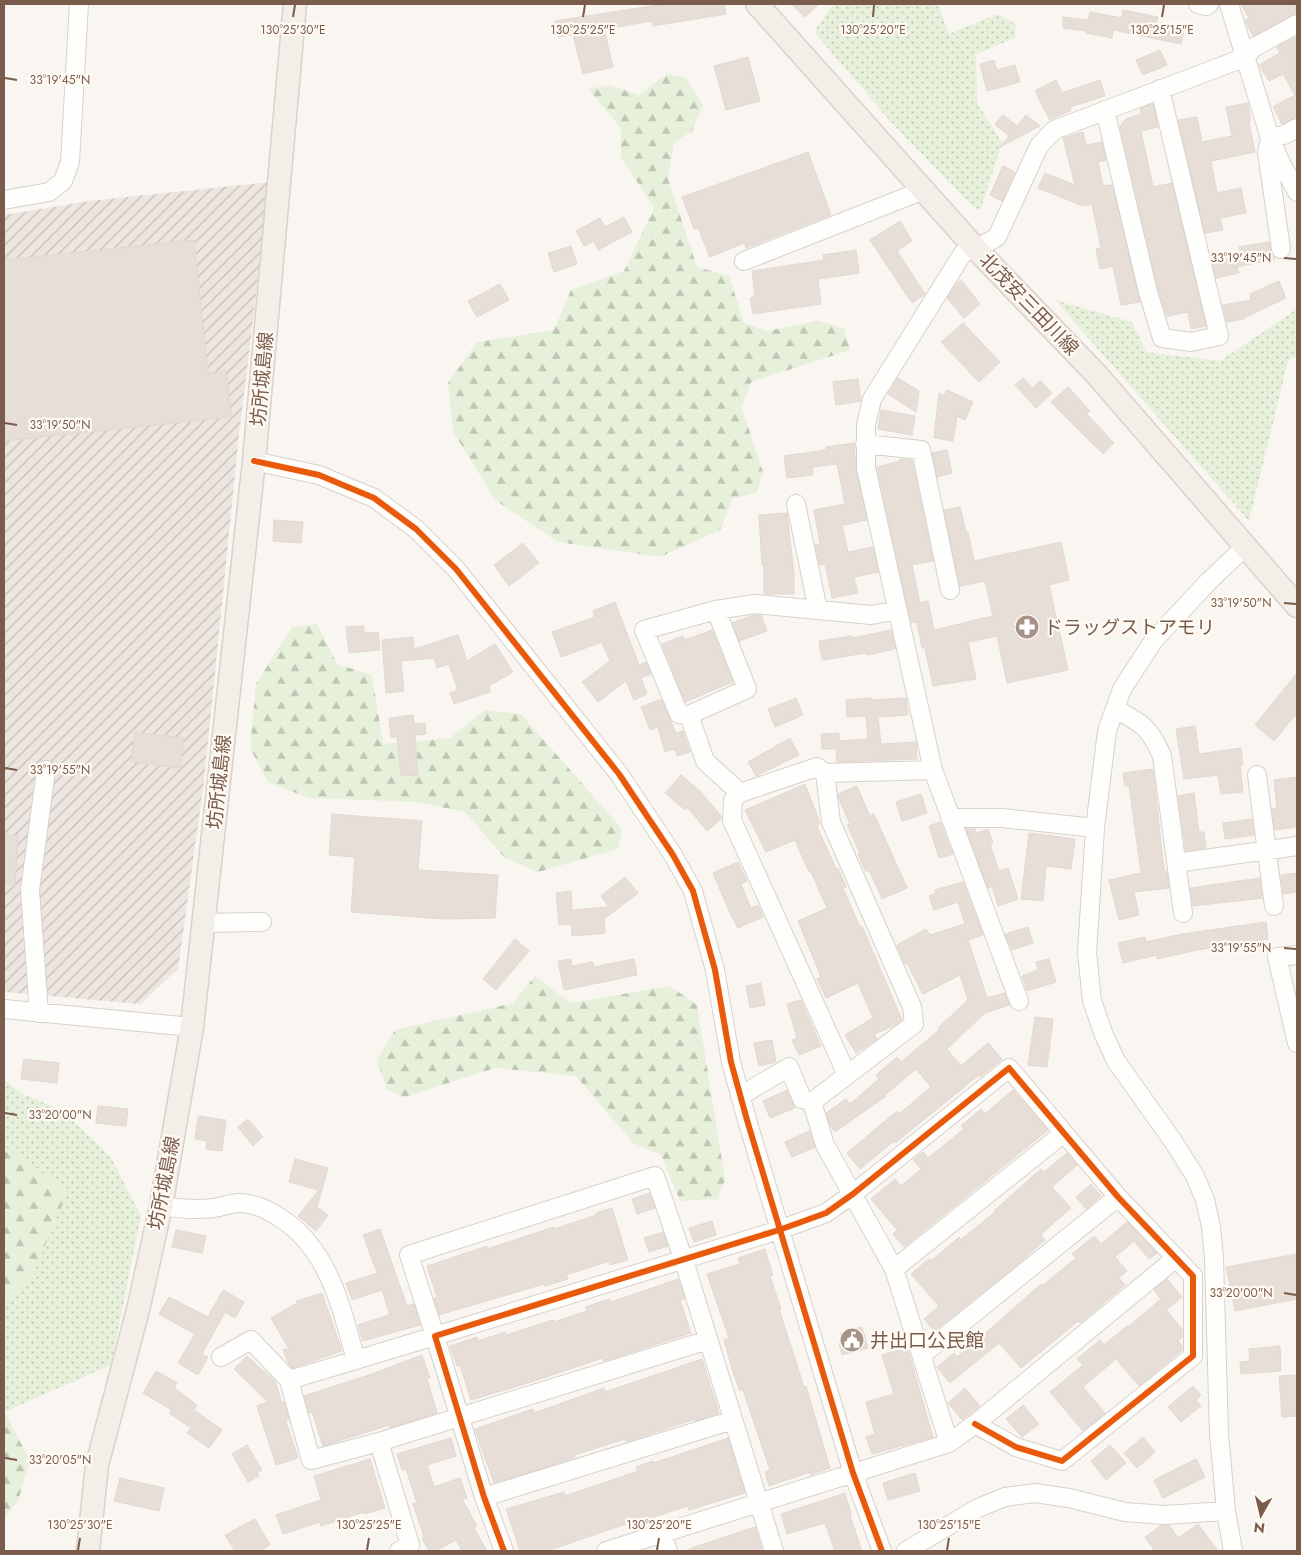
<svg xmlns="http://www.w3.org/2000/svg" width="1301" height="1555" font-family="Jost,'Noto Sans JP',sans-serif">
<defs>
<pattern id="industrial-furrows" width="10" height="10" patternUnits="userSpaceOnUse" patternTransform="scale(1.25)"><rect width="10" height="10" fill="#ede5e0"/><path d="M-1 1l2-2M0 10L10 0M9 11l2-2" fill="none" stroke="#c5bdb8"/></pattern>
<pattern id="green-dots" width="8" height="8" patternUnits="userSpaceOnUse" patternTransform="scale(1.25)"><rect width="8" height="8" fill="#e7f0db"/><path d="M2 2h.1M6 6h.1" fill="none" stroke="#c0c6b4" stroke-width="1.8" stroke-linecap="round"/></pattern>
<pattern id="forest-firs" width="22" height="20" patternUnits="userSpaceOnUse" patternTransform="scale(1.25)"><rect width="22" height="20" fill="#e7f0db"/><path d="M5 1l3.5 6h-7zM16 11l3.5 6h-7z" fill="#c0c6b4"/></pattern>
</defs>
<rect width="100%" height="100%" fill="#f9f5f0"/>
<path fill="url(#industrial-furrows)" d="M270,182l-31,252 -35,347 -26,188 -38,35 -136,-12v-777l85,-14z"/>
<path fill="url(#green-dots)" d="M832,4h106l11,30 48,-20 19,10 -1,14 -39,16 1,49 25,40 -22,68 -11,-8 -78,-81 -77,-90 19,-27z
M1055,300l77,22 14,30 74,9 77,-52v46l-9,6 -39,160z
M4,1080l19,14 40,17 47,45 31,60 -30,149 -107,47v-110l27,-23 -24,-131h-3z"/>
<path fill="url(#forest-firs)" d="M667,74l18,3 18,28 -11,26 -18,12 -6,36 29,88 32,9 15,47 22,8 51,-10 27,7 6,22 -99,32 -9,26 21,64 -6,20 -25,7 -12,31 -60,27 -102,-15 -63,-42 -42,-69 -5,-48 29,-41 77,-12 17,-40 53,-19 30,-63 -33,-51v-29l-33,-39 22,-4 29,10z
M317,624l20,40 35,11 11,69 67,-6 35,-28 36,4 101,115 -4,20 -80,23 -33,-14 -40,-46 -48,-10 -108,-4 -41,-16 -18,-34 6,-64 36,-57z
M535,976l36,27 99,-17 27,19 28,175 -8,19 -37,2 -19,-46 -28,-12 -57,-67 -81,-8 -90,29 -18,-7 -10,-30 18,-30 118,-27z
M4,1148h3l61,43 -37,88 -27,23z
M4,1412l26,48 -12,41 -14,17z"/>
<path fill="#e6ded7" stroke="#e2d8d2" d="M664,4h60l2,10 -73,12 -1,-5 -48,8 9,38 -30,7 -10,-39 -15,2 -3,-16z
M791,4h28l-14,13z
M1241,4h54l2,9 -44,23 -8,-16 4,-2z
M1123,10l35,7 -2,8 28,6 -3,13 -68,-14 -1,8 -26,-5v-2l-23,-3v-11l25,3 2,-8 32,6z
M1296,37l1,80 -15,7 -9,-17 22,-12 -12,-21 -14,7 -10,-16 21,-12 -3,-6z
M1160,50l7,15 -24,10 -7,-15z
M748,57l12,44 -34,9 -12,-44z
M994,60l3,10 18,-5 5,17 -33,9 -7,-27z
M1056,80l6,13 38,-13 5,16 -35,11 1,3 -21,10 -15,-29z
M1248,103l2,14v5l-1,1 6,29 -44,9 6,32 24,-5 5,25 -26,5 3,12 -18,3 -27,-113 19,-3 5,25 30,-6 -6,-29z
M1153,104l5,23 -17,4 12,56 19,-4 34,143 -15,3 -3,-17 -21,4 -9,-27 -38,-163 6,-7 15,-5 -1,-6z
M1003,115l14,11 9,-11 14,11 -40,21 9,-11 -14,-12z
M1083,132l3,13 16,-3 4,18 -8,2 5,24 9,-1 28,117 -19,3 -8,-39 -13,3 -4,-20 5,-1 -9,-44 -9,2 -45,-18 7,-15 30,12 -12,-47z
M808,152l23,63 -85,33 -2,-5 -34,14 -12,-29 -4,1 -12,-32z
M1003,166l12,6 -13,29 -12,-6z
M624,217l8,15 -34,18 -4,-9 -10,5 -8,-15 24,-13 5,9z
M900,221l12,20 -15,10 28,43 -13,9 -42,-63z
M194,240l14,133 18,-2 5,46 -227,24v-181z
M1269,242l2,9 4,8 -38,8 2,6 -23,5 -4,-18 29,-6 -2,-7z
M571,246l6,18 -23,8 -6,-19z
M856,250l3,23 -41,6 3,25 -68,10 -3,-16 5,-1 -3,-26 72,-11 -1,-5z
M961,280l19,24 -16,14 -17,-20 10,-15z
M1279,281l7,17 -42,20v1l-17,3 -4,-17 28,-5 -1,-6z
M500,284l9,16 -32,17 -9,-16z
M963,323l37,39 -21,20 -38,-40z
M898,378l21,13 -3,21 -28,-18z
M1023,378l10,10 7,-8 12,13 -16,15 -21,-23z
M858,379l3,22 -25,4 -3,-23z
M1068,387l22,24 -3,3 27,29 -11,11 -52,-52z
M947,390l26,12 -8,18 -8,-4 -4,25 -19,-3 5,-45 5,3z
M881,410l34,6 -3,19 -34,-6z
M854,443l2,27 11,50 -25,5 6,27 25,-5 5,25 -24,5 4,16 -26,5 -7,-34 -5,1 -5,-20 5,-1 -6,-34 31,-6 -8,-40 -25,3 1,8 -26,3 -3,-22 42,-6v-3z
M947,450l5,23 -15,4 -5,-24z
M900,459l12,1 21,101 -21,4 8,38 8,-2 6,29 59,-14 -8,-35 -25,5 -16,-76 16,-3 6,25h2l6,29 87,-19 8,38 -20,5 19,85 -61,13 -10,-47 -29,6 8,37 -43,7 -8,-38h-3l-5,-26 -6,1 -34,-156 23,-6z
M787,513l7,61v20h-30v-29h-2l-3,-50z
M274,520l29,2 -2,21 -28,-2z
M523,543l16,20 -30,23 -15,-21z
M615,602l24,63 7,-3 5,12 -10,4 6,16 -13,6 -8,-19 -28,21 -16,-20 28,-21 -8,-19 -41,15 -9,-25 43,-15 -2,-6z
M754,615h7l6,16 -28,10 -7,-18z
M364,626v7l14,-1 2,18 -31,3 -3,-26z
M712,630l21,52 -48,20 -23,-58 21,-8 2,4z
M891,630l4,19 -28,6 -1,-2 -44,7 -3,-19 32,-5 1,2z
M458,635l9,26 28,-17 18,28 -24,14 1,6 -36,12 -4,-11 8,-3 -9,-26 -12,4 -3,-10 -33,3 3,30 -18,2 -4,-53 31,-3 1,12z
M1297,673v40l-23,28 -19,-16z
M796,698l7,17 -28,12 -7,-18z
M872,698v2l34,-2 2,17 -30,2 3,27 35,-2 1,17 -80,3 -1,-13h-14l-1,-15 18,-1v8l29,-2 -2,-23 -19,1 -1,-17z
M661,699l15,34 7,-2 7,21 -13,4 -2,-7 -10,3 -7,-25 -8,3 -9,-23z
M413,715l1,9 11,-1 1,11 -11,1 3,40 -17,1 -4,-39h-6l-2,-19z
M1195,726l4,28 42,-6 2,17 -3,1 3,26 -22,2 -3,-19 -34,4 -8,-50z
M135,732l49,6 -4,30 -49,-6z
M790,738l9,17 -43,21 -8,-14z
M1153,769l11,101 3,2 2,16 -35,4 5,23 -20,5 -10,-40 32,-7 -12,-88 -4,1 -2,-13z
M681,775l19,16 22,26 -1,2 -14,12 -20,-24 -2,3 -20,-17z
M1297,777v50l-22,3 -3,-21h5l-3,-29z
M805,784l15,39 -3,3 19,43 2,-1 8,19 -3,1 17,39 2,-1 40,94 -8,6 -20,8 3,5 -21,14 -11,-18 28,-17 -15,-35 -32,15 -9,-19 4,-2 -23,-56 29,-13 -16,-36h-2l-14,-32 -29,12 -21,-42z
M857,786l13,30 4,-2 33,74 -25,11 -13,-29 -3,2 -8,-18 2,-1 -13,-28 3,-1 -11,-25 -1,-5z
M1194,793l5,39h5l2,16 -20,3 -8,-55z
M921,794l6,19 -25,8 -6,-19z
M332,814l90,7 -4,49 80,5 -3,43 -51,1 -93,-7 4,-55 -26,-2z
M1252,819l2,16 -29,4 -2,-16z
M940,822l13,32 -14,4 -10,-32z
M966,829h9l1,4 12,-4 5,14 -3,1 9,27 9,-3 10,31 -20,7 -6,-20 -4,2z
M1029,833l46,6 -4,30 -25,-3 -3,35 -22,-2z
M4,835l14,1 -3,49 -11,-1z
M738,862l9,19 -6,3 10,24 7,-3 5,12 -25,11 -9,-17 -16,-38z
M1297,873v19l-14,2 -2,-19z
M625,877l13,16 -34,26 1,14 -33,3 -1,-12 -12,1 -3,-32 15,-2 1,19 37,-3 -8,-11z
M1260,878l2,20 -69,8 -3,-18z
M963,882l20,53 -15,5 19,58 18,-5 4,12 -24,8 -38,36 14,17 27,-23 14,16 -22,18 -1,-2 -84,68 -1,-2 -34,28 -13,-16 50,-42 2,3 32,-27 -15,-18 -31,26 1,1 -51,36 -5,-7 -4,-12 20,-14 4,5 29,-25 -3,-4 21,-18 4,5 38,-32 -1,-2 30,-28 -8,-25 -37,19 -16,-31 -2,1 -8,-19 29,-16 4,6 35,-11 -7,-22 -24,8 -5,-14 7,-3 -1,-3z
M1266,922l2,17 -71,11 -40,9v-4l-34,8 -5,-20 27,-6 1,5 36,-8z
M1028,927l5,16 -21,7 -7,-16z
M515,939l14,12 -33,39 -13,-11z
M571,959l1,7 21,-4 1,5 40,-8 3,16 -73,15 -6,-29z
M1049,959l7,23 -29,9 -5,-15 16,-6 -2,-8z
M761,983l4,22 -15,3 -4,-22z
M801,1000l20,46 -22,9 -7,-15 5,-2 -10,-34z
M1035,1017l18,2 -6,48 -19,-2z
M772,1040l4,22 -17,4 -5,-23z
M24,1059l35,4 -2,20 -36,-4z
M787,1090l8,18 -25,10 -7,-17z
M1013,1090l35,40 -144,117 -11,-13 4,-4 -26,-31 24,-20 6,7 20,-17 -8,-9 10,-8 5,6 36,-29 -3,-3 20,-17 4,5z
M98,1106l30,3 -2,17 -30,-3z
M198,1116l28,4 -4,31 -16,-2 1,-8 -12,-2z
M248,1119l15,18 -10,9 -15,-19z
M809,1131l6,16 -23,10 -7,-15z
M1067,1153l10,12 -25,22 19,21 -30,26 4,6 -28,25 -83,66 -10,-12 15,-13 -28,-32 18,-15 2,2 28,-24 2,3 35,-29 -1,-1 46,-41 3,3z
M295,1159l33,9 -11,39 11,8 -12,16 -18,-15 21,-26 -30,-8z
M1091,1184l10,12 -15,13 -10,-12z
M650,1193l5,15 -18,6 -5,-15z
M612,1208l16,52 -18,5 -1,-4 -43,14 2,4 -23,7 -1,-2 -105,31 -5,-17 3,-1 -10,-31 60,-20v3l67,-22v2l42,-14v-2z
M712,1221l4,14 -22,7 -5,-14z
M1127,1222l30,31 -8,6 -15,-18 -19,16 12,14 -8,7 6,7 -45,38 -2,-2 -57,47 -22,-25 -49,40 -13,-16 17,-14 3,4 31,-26 53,-47 1,2 34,-28 -4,-4 22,-18 7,8z
M380,1229l27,77 7,-2 6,21 -57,16 -5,-16 31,-10v-3l-7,-22 -30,10 -6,-17 31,-10 -14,-38z
M176,1230l30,6 -4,17 -30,-6z
M663,1232l5,14 -19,6 -5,-14z
M765,1249l8,26 -3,1 11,33h-2l25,78 2,-1 24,82 -20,7v-3l-41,14 -4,-14 5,-2 -27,-80 -3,1 -7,-19 -9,-32 5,-2 -22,-64 33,-10 -2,-6z
M1297,1254v45l-62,12 -9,-44z
M678,1279l7,20 -5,1 11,33 -87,28 -1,-3 -69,23 -63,19 -11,-35 -3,1 -7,-20 27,-9 1,4 27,-9 1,3 47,-15 1,2 33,-11 -2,-4 25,-8 1,3z
M1167,1279l15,18 -16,13 16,19v8l-4,4 4,4v5l-43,36 -23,-27 -33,28 22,26 -22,18 -33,-39 33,-27 -6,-6 23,-19 4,5 23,-19 1,1 33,-28 -7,-9z
M223,1290l21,12 -9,16 -10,-6 -23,42 6,3 -10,18 -20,-12 17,-29 -36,-20 10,-17 39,20z
M322,1293l20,58 -50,17 -4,-5 -5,-13 6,-1 -18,-31 26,-15v-2z
M862,1327l6,21 -26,7 -3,-12 4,-1 -3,-9z
M1280,1346l1,25 -40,3 -1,-12 10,-1 -1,-12z
M907,1347l26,90 -61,17 -6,-17 9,-3 -9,-32 28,-8 -12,-39z
M422,1355l8,23 -3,1 10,34 -47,15 -1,-3 -66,21 -11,-34 -3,1 -5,-17 68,-22z
M247,1356l28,25 7,22 2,-1 5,17 -3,2 12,37 -22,7 -19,-59 11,-4 -34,-33z
M702,1359l17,54 -24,8v-2l-69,23 -1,-3 -51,16 1,2 -26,9 -55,17 -19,-54 58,-20 1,4 70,-25 1,4z
M156,1371l21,12 -3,5 23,17 -3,5 28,20 -13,18 -22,-15 4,-5 -22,-15 3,-3 -29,-17z
M1297,1375v41l-15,1 -3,-41z
M1193,1386l8,9 -5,5 5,6 -20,16 -13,-15z
M965,1388l15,18 -18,14 -14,-17z
M1023,1405l16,19 -17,13 -16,-18z
M1143,1437l12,15 -18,16 -13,-15z
M451,1438l5,18 -29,9 7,22 26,-9 7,20 -5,1 15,27 -3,2 13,23h-25l-6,-11 -20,11h-7l-7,-13 2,-1 -11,-33 4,-1 -11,-34 -4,1 -5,-16z
M728,1438l17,55 -56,17 -1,-4 -40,13 1,3 -19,6 -1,-5 -82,28h-27l-14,-42 58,-17 1,4 73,-25 -2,-4 17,-6 1,2z
M247,1445l15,25 -5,2 2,4 -11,6 -16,-28z
M1110,1445l16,18 -20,17 -15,-19z
M370,1459l15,49 -20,6 -1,-2 -43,14 -1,-4 -37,12 -7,-19 45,-15 -7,-24z
M1196,1459l9,18 -42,21 -9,-18z
M915,1473l5,18 -32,9 -5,-17z
M120,1478l44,10 -5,23 -45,-10z
M845,1493l6,21 -1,1 12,36h-27l-10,-28 -38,11 -6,-20z
M255,1519l15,26 -10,6h-25l-10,-16z
M1198,1524l20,27h-63l-10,-14 17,-12h7l9,13z
M755,1527l7,22 -8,2h-64l-1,-2z"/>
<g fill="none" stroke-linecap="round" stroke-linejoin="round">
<defs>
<path id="minor" d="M1198,4l8,2 3,-2
M1229,4l41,134 11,25 16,29
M1105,110l43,182 14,46 29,4 28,-6 -59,-247
M1270,138l14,-3 13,-7
M1269,143l-2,9 14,97
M4,200l45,-8 14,-11 7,-19 9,-158
M744,261l180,-71
M865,444l56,6 29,140
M254,461l65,14 55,23 42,31 40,40 163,205 54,81 20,36 22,79 16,92 16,58 106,353 29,78
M796,504l22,106
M1115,709c27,14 35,19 47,47l21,157
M689,715l58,-26 -31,-79
M1257,775l17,131
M740,793l-35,-32 -16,-46 -10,-1 -35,-84 72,-20 39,-6 116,11 27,-5
M950,818h52l93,10
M1176,863l121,-17
M203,923l59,-1
M1297,955l-20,2 20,86
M1019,1001l-86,-231 -67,-302v-43l6,-26 91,-146 13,-4 21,-12 42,-91 15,-16 192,-73 7,-9 44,-24
M4,1009l188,18
M39,1013l-9,-123 16,-120
M847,1075l-115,-255 1,-20 7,-7 77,-26 8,6 108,-3
M740,1096l49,-29 13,32 10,3 102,-78 -2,-17 -81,-185 -6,-49
M812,1102l13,43 69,124 55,174
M161,1206c18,3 35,4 53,2 9,-1 18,-6 26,-5 16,1 26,6 39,14 50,31 62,90 77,143l79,-24 -26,-81 246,-79 28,82 91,293
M894,1269l170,-136
M922,1355l196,-158
M221,1357l30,-17 38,40
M356,1360l-67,20 22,80 68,-18
M484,1497l249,-77
M662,1533l6,18
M399,1551l11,-6 -31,-103 329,-102
M504,1551l-20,-54 -49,-161 344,-106 47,-17 27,-19 156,-126 109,129 75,79v80l-131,105 -46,-14 -41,-23
M606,1551l343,-108 26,-19 201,-166
M906,1551l72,-43 27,-11 30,-4 34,5 56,14 39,3 62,-4
M1233,1551l-7,-40 -7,-77 -5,-176 -3,-31 -6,-27 -10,-24 -22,-35 -57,-80 -12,-26 -12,-34 -5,-49 8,-124 12,-97 15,-42 32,-49 54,-58 38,-36"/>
<path id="major" d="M757,4l219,245 121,126 200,231
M88,1551l9,-86 41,-155 23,-104 31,-179 62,-566 41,-457"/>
</defs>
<use href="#minor" stroke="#d7d1cb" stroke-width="20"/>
<use href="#major" stroke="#dad1cc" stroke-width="25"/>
<use href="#minor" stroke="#fefefd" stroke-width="18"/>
<use href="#major" stroke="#f3eee8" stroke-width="22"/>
<defs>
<path id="cycleway" d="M254,461l65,14 55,23 42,31 40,40 163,205 54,81 20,36 22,79 16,92 16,58 106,353 29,78
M504,1551l-20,-54 -49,-161 344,-106 47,-17 27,-19 156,-126 109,129 75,79v80l-131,105 -46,-14 -41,-23"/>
</defs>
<use href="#cycleway" stroke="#fffaf3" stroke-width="9"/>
<use href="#cycleway" stroke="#e8590c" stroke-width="6"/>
</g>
<path fill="none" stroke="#7a5c4d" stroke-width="2" d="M293,17l2,-12M583,17l2,-12M873,17l1,-12M1162,17l2,-12M5,78l12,2M1284,258l12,1M5,423l12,2M1284,603l12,1M5,768l12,2M1284,948l12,1M5,1113l12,2M1284,1293l12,2M5,1458l12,2M78,1550l2,-12M367,1550l2,-12M657,1550l2,-12M947,1550l2,-12"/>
<defs>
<symbol id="pharmacy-disc" viewBox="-11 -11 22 22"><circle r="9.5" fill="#a69286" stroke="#fffaf3"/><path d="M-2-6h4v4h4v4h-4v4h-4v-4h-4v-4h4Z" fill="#fff"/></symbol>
<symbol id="civic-disc" viewBox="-11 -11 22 22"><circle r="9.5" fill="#a69286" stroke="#fffaf3"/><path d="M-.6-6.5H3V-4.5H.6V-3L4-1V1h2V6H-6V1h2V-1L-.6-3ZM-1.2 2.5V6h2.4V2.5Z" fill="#fff"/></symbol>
</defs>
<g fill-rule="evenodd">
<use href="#pharmacy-disc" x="1013" y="613" width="28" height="28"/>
<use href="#civic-disc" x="838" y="1326" width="28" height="28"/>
</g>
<g text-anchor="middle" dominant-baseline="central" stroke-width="4.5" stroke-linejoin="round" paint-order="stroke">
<g font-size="19" fill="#7a5c4d" stroke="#fffaf3">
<text transform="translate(1029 304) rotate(46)">北茂安三田川線</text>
<text transform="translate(262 379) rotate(-85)">坊所城島線</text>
<text transform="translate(219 782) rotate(-84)">坊所城島線</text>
<text transform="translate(164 1183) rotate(-79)">坊所城島線</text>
</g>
<g font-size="19" fill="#7a5c4d" stroke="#fffaf3" text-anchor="start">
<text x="1044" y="627">ドラッグストアモリ</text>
<text x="870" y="1340">井出口公民館</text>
</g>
</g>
<g font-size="12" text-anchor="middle" fill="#7a5c4d" stroke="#fffaf3" stroke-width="4.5" stroke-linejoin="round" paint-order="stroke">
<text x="293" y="34">130°25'30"E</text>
<text x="583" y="34">130°25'25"E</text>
<text x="873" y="34">130°25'20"E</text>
<text x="1162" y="34">130°25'15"E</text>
<text x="60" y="84">33°19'45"N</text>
<text x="1241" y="262">33°19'45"N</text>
<text x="60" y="429">33°19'50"N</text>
<text x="1241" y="607">33°19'50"N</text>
<text x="60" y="774">33°19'55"N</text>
<text x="1241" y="952">33°19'55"N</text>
<text x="60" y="1119">33°20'00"N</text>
<text x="1241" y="1297">33°20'00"N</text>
<text x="60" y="1464">33°20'05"N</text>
<text x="80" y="1529">130°25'30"E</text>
<text x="369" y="1529">130°25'25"E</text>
<text x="659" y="1529">130°25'20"E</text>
<text x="949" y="1529">130°25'15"E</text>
</g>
<rect width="1301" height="1555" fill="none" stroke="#7a5c4d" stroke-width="10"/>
<g transform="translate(1261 1515) rotate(188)" stroke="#fffaf3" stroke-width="4" paint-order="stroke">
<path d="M0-4L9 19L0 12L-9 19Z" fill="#7a5c4d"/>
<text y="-8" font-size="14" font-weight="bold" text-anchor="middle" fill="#7a5c4d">N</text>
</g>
</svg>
